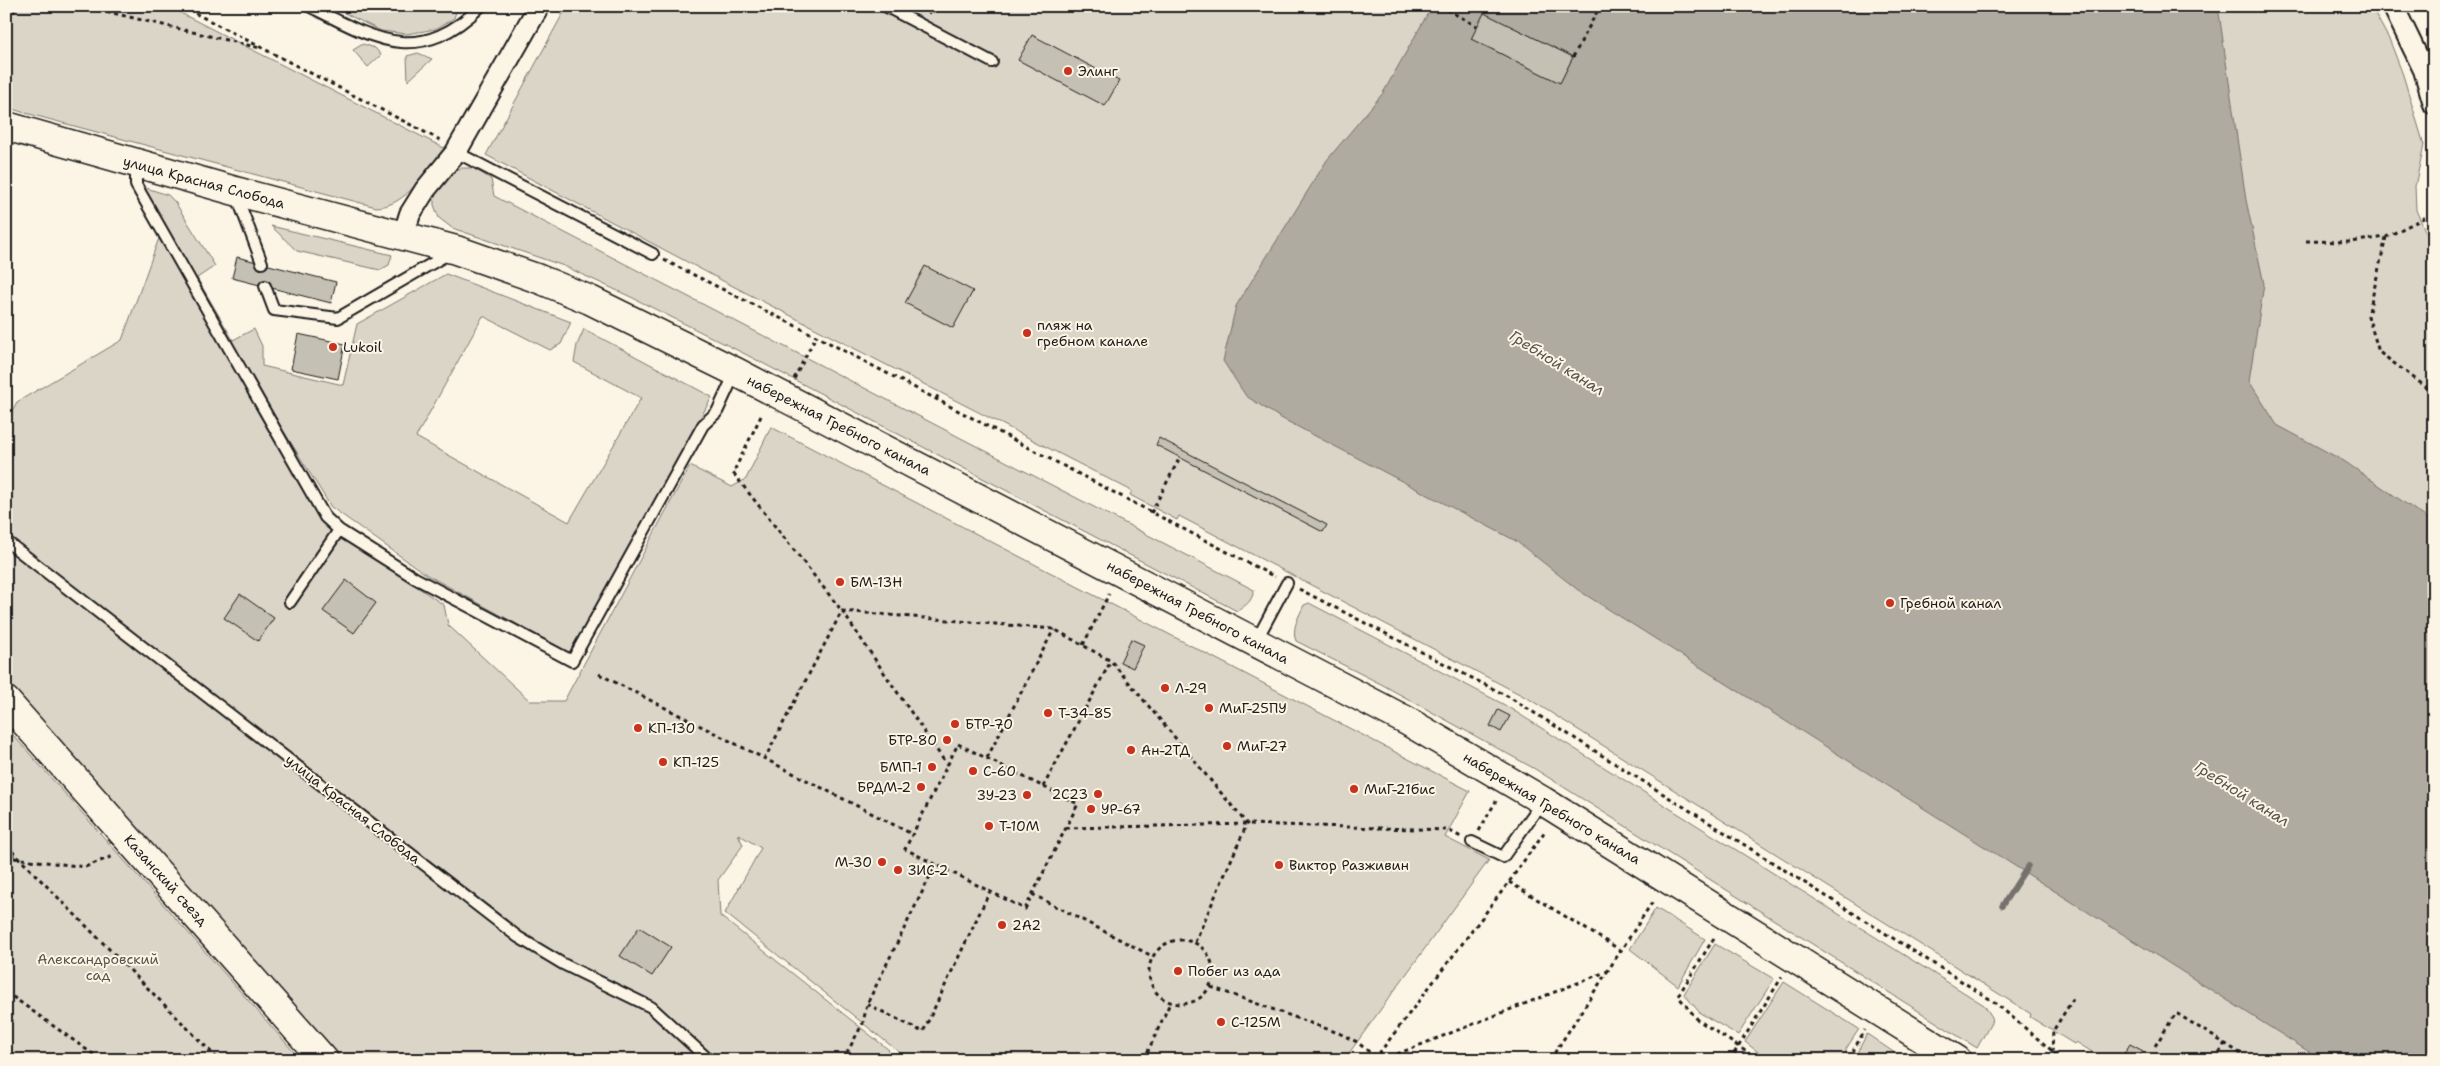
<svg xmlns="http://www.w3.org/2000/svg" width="2440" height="1066" font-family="'Shantell Sans',sans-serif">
<rect width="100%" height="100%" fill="#fcf5e5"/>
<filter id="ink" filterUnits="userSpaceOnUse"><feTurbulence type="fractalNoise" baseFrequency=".02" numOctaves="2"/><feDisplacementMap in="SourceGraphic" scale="10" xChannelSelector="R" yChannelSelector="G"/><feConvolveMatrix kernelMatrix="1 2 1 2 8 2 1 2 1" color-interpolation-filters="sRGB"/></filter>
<g filter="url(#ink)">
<path fill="#dbd5c8" stroke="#7c7872" d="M6,6h161l277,142c-17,22 -38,59 -68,59l-354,-95 -16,-5z
M330,6h128l-4,12 -18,11 -29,5 -26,-3z
M567,6h1804l19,35 13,34 21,70 -9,41 1,24 18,41v809h-329l-29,-18 -2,2 -44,-27 1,-3 -502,-315 -350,-183 -2,4 -47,-25 2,-4 -409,-210 -237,-126z
M363,44l12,4 6,7 -13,12 -15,-17z
M418,53l14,6 -24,22 -1,-25z
M461,168h12l18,11 3,17 760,394c-2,11 -7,15 -17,21l-492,-257 -114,-57 -67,-31 -112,-38 -13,-10 -5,-13v-11l15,-22z
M143,187l25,8 7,7 40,64 -18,12 36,62 21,-11 8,17v20l81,19 14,-61 89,-50 125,48 -10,22 -11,6 -67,-34 -67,121 153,85 72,-124 -67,-36 3,-17 7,-16 128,68 -142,256 -143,-78 -96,-68 -71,-114z
M271,226l121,29 -3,10 -9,5 -83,-19z
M159,238l166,287 119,80 4,20 82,76h34l126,-235 42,21 14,-8 25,-52 699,364 -25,46 44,23 -145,200h-435l-184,-147 36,-65 -23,-14 5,11 -25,35 2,36 169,134 -6,10h-539l-338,-379v-260l11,-19 105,-62z
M1309,603l194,101 481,301 8,12 -1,6 -14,25 -442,-279 -154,-85 -85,-43c-5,-12 3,-25 8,-36z
M6,727l295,333h-295z
M1656,908l49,31 -27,47 -48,-37z
M1715,944l59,35 -36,56 -38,-22 -16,-19z
M1784,982l75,47 -13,20 1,11c-12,0 -25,2 -37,0 -16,-3 -28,-7 -44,-2l-21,-16z
M1867,1034l38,26h-47v-9z"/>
<path fill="#b0aba1" stroke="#75726c" d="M1432,6h786l28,194 18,84 -15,97 28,44 67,36 90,62v537h-112l-744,-470 -62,-49 -237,-124 -33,-21 -23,-35 13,-55 91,-146 56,-67z"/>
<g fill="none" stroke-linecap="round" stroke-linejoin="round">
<path stroke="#75726c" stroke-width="5.5" d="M2002,906l26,-40"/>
</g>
<path fill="#c4c0b3" stroke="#1c1c1c" d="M914,6h20l-4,8z
M1484,13l89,44 -13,26 -89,-44z
M1032,35l87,46 -14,25 -87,-46z
M237,257l99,25 -5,21 -99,-25z
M925,266l48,25 -20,37 -48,-25z
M298,334l47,10 -7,35 -47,-10z
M1159,438l168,87 -4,7 -167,-87z
M346,580l30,23 -22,30 -31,-22z
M240,594l34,24 -16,23 -34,-23z
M1131,639l13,6 -11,23 -13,-6z
M1498,710l12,6 -9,16 -11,-6z
M639,927l32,20 -19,29 -32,-20z
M2130,1044l13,7 -6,9h-17z"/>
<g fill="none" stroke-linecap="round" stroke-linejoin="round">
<defs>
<path id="lane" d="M309,6c67,34 110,61 172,0
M885,6l107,56
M456,152l197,102
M136,165v20l189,332 14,13 -49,72
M236,194l26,69
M265,286l9,24 64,8 112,-65
M339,530l76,48 157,83 131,-236 14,-13 18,-39
M6,541l512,396 45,27 88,43 58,53
M1256,641l31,-58
M1472,842l31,15 39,-55"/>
<path id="street" d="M2393,6l31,64 10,34
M403,236l7,-22 15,-24 31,-38 83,-146"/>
<path id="secondary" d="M6,126l229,65 221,59 83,29 51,21 146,72 671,349 136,80 414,259
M6,701l318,359"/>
</defs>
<use href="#lane" stroke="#1c1c1c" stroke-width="14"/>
<use href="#street" stroke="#1c1c1c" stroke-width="24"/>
<use href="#secondary" stroke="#1c1c1c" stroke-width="31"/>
<path stroke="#1c1c1c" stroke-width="3" stroke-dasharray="4 4" stroke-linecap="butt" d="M83,6l177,42
M181,6l261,135
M1440,6l37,20
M6,18l13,-12
M1573,57l27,-51
M2386,237l-18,79 11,36 55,41
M2306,241l44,1 36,-5 48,-24
M664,260l152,76 459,241
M794,379l22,-43
M936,399l4,-7
M761,416l-28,57 109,138 105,154
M1151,513l28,-54
M1299,589l210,108 484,304 70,59
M1083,645l26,-51
M599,674l313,160
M958,744l120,60 -53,105 -120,-60z
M987,758l67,-129
M764,760l78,-149 212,18 57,32 136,163 -52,118
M1043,787l68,-126
M1066,828l181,-4 201,6 13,7
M1479,831l17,-30
M6,845l213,215
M6,851l8,5
M6,857l79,10 28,-11
M1509,882l113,69
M1032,894l120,62
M1714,938l-36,58 20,24 61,40
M1149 972a32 32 0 1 1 64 0a32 32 0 1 1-64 0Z
M1211,987l130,47 16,8 22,18
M6,992l95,68
M867,1004l56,28 67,-141
M2155,1046l21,-33 75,47
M843,1060l20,-37 4,-19 69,-140
M1144,1060l26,-57
M1374,1060l135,-178 36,-51
M1382,1060l226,-89
M1550,1060l103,-159
M1730,1060l52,-83
M1779,1060h17
M1853,1060l1,-11 11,-19
M2049,1060l3,-7 1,-22 22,-35
M2171,1060l2,-3
M2215,1060l10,-17"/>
<use href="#lane" stroke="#fcf5e5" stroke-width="10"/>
<use href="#street" stroke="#fcf5e5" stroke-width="20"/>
<use href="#secondary" stroke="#fcf5e5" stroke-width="28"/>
</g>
</g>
<g fill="#c8321e" stroke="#fcf5e5" stroke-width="2">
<circle cx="1068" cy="71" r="5"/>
<circle cx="1027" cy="333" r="5"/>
<circle cx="333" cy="347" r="5"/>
<circle cx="840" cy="582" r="5"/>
<circle cx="1890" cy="603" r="5"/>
<circle cx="1165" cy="688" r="5"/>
<circle cx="1209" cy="708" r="5"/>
<circle cx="1048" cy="713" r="5"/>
<circle cx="955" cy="724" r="5"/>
<circle cx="638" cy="728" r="5"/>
<circle cx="947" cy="740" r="5"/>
<circle cx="1227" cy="746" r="5"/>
<circle cx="1131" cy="750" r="5"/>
<circle cx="663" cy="762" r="5"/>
<circle cx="932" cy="767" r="5"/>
<circle cx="973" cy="771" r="5"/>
<circle cx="921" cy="787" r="5"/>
<circle cx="1354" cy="789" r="5"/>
<circle cx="1098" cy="794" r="5"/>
<circle cx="1027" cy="795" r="5"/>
<circle cx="1091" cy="809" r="5"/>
<circle cx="989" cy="826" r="5"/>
<circle cx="882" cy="862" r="5"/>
<circle cx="1279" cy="865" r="5"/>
<circle cx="898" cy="870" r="5"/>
<circle cx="1002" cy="925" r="5"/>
<circle cx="1178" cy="971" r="5"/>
<circle cx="1221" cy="1022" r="5"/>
</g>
<g text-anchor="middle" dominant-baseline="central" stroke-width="4" stroke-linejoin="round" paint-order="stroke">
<g font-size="14" fill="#1c1c1c" stroke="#fcf5e5" text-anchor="start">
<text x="1078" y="71">Элинг</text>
<text x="1037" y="325">пляж на<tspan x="1037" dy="16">гребном канале</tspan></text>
<text x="343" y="347">Lukoil</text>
<text x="850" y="582">БМ-13Н</text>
<text x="1900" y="603">Гребной канал</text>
<text x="1175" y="688">Л-29</text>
<text x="1219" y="708">МиГ-25ПУ</text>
<text x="1058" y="713">T-34-85</text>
<text x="965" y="724">БТР-70</text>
<text x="648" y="728">КП-130</text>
<text x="937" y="740" text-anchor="end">БТР-80</text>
<text x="1237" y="746">МиГ-27</text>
<text x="1141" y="750">Ан-2ТД</text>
<text x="673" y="762">КП-125</text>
<text x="922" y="767" text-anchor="end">БМП-1</text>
<text x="983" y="771">С-60</text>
<text x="911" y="787" text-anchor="end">БРДМ-2</text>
<text x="1364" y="789">МиГ-21бис</text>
<text x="1088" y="794" text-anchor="end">2С23</text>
<text x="1017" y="795" text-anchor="end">ЗУ-23</text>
<text x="1101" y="809">УР-67</text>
<text x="999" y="826">Т-10М</text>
<text x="872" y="862" text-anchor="end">М-30</text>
<text x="1289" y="865">Виктор Разживин</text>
<text x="908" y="870">ЗИС-2</text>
<text x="1012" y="925">2А2</text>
<text x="1188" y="971">Побег из ада</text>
<text x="1231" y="1022">С-125М</text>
</g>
<g font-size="14" fill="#1c1c1c" stroke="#fcf5e5">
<text transform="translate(204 182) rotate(15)">улица Красная Слобода</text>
<text transform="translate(839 425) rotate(27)">набережная Гребного канала</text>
<text transform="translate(1198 612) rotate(28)">набережная Гребного канала</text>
<text transform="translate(1552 808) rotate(31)">набережная Гребного канала</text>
<text transform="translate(353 809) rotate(38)">улица Красная Слобода</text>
<text transform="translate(166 880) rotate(48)">Казанский съезд</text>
</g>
<g font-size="14" fill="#555450" stroke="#fcf5e5">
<text x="98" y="959">Александровский<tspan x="98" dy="16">сад</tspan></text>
</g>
<g font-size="15" font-style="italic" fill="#575551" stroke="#fcf5e5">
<text transform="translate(1557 363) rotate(32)">Гребной канал</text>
<text transform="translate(2242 794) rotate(32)">Гребной канал</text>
</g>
</g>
<rect width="2440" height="1066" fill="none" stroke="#fcf5e5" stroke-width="25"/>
<rect x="12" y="12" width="2415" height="1041" fill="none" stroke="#1c1c1c" stroke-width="2" filter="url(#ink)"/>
</svg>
